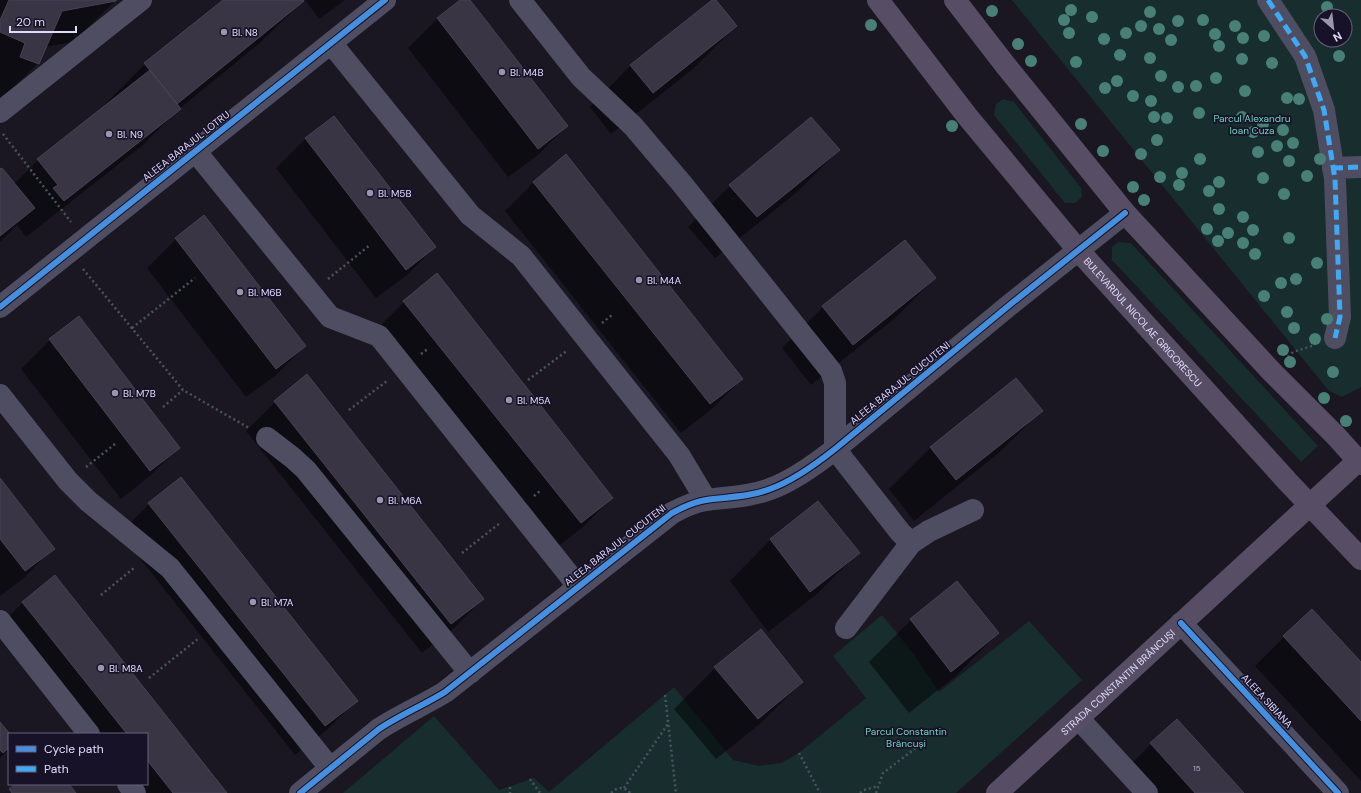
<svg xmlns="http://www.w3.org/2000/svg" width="1361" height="793" font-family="'DM Sans',sans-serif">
<rect width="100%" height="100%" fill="#1a1722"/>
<path fill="#172d2e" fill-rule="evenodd" d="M1012,0h349v387l-19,10 -13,-6zM1321,16h24v24h-24z
M1003,99l11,3 67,86 1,9 -7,6h-10l-71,-88 2,-11z
M1118,242l13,1 187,203 -17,16 -189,-202v-13z
M882,615l31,38 26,39 90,-71 53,59 -126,113h-613l91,-77 65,74 35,-12 15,14 125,-105 59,73 26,6 22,-3 18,-10 67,-55 -33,-42z"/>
<path fill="#0007" d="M0,0h115v1l-42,41 -28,5 -7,16 -38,38z
M224,0h78l1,1 -42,41 -83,68 -35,35 -117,92 -9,-12 -17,17v-71l14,13 24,-24 67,-53 -1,-2 41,-41z
M305,0h40l-26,19z
M461,0h8l98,126 -29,29 -30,22 -100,-129 29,-29z
M714,0l22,26 -42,42 -83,66 -21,-27 41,-42z
M334,117l101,130 -29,29 -30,22 -100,-130 29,-29z
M811,118l28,32 -42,42 -82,66 -27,-31 42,-41z
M534,182l208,197 -29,29 -32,25 -176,-222z
M204,217l101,129 -29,29 -30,22 -99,-129 29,-29z
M905,241l30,37 -41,41 -83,66 -29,-37 41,-41z
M404,302l208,196 -29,29 -32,25 -176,-221z
M79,318l100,129 -29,29 -29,23 -100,-130 29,-29z
M1016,379l25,32 -41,41 -86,69 -25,-32 41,-41z
M275,402l208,197 -29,29 -32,25 -176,-222z
M0,480l53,68 -29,30 -24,18z
M149,504l208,196 -29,29 -33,26 -175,-222z
M771,539l87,14 -41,41 -49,38 -38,-51z
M957,583l41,50 -41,42 -48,38 -40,-51 42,-42z
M23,602l203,191h-104l-8,-9h33v-50h-72l-75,-95v-13z
M1284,637l77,27v117l-106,-115z
M715,668l87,14 -41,41 -45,36 -42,-50z
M1177,720l66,73h-103l-18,-20 29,-29z
M0,723l9,12v14l-9,9z"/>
<path fill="#393544" stroke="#474355" d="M9,0h107v1l-54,10 -23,53 -19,-7 5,-14 -25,-11v-12z
M223,0h80l1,1 -127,103 -33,-41z
M460,0h10l98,126 -30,23 -101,-131z
M712,0h4l21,26 -84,67 -23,-28z
M150,70l31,39 -117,92 -11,-13 5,-3 -21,-26z
M334,116l102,131 -30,23 -101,-132z
M811,117l29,33 -83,67 -28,-32z
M566,154l177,225 -33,25 -177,-222z
M2,168l33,40 -35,28v-67z
M204,215l102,131 -30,23 -101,-131z
M905,240l31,38 -83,67 -31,-39z
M437,273l176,225 -32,25 -178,-222z
M79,316l101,132 -30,23 -101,-132z
M307,374l177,225 -33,25 -177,-223z
M1016,378l27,33 -87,69 -26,-33z
M181,477l177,224 -33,25 -177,-223z
M0,478l55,71 -30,22 -25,-32z
M818,501l42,52 -50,39 -40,-53z
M55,575l172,218h-54l-26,-33v-26h-20l-105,-132z
M957,581l42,52 -48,39 -41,-53z
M1312,609l49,53v59l-78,-85z
M761,629l42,53 -45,37 -44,-52z
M1177,719l67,74h-49l-45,-50z
M0,722l10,12 -1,14 -6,5 -3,-3z
M16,784h53l7,9h-64l-3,-4z"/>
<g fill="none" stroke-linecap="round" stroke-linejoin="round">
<path stroke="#4a5460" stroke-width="2.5" stroke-dasharray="2 3" stroke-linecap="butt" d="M3,134l68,88
M83,269l100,121 66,38
M328,279l42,-34
M602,323l10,-8
M132,328l63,-50
M421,354l8,-6
M1288,357l5,-5 22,-7
M528,380l40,-30
M163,407l20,-17
M349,410l38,-29
M86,467l29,-23
M534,496l6,-5
M462,553l38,-30
M101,595l33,-27
M149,678l49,-39
M665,695l11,98
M799,753l21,40
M530,779l10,14
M510,787v6
M624,788l44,-64
M611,793c6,-6 14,-7 19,0
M860,793l4,-3 14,-4
M876,793l7,-20 42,-32"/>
<path stroke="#4f4d62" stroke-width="22" d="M520,0l61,77 52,49 50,59 148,186 4,12v66l65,83 11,11 -65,85
M1268,0l37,56 19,54 11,69 5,138 -5,21
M331,43l139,172 51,41 158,199 27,45
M0,112l141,-112
M196,152l134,165 49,19 199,250
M1333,168l28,-1
M0,307l385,-307
M0,395l68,86 20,20 82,67 160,200
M267,438l26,20 13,12 164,203
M911,543l18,-12 44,-21
M0,621l89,113
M1181,623l157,170
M1078,718l69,75
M128,784l7,9
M300,793l79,-64c21,-14 45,-24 66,-37l227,-179c11,-6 22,-11 34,-13 21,-3 44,-3 64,-11 23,-8 46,-25 65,-40l177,-146 113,-90"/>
<g stroke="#574e66" stroke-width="22">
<path id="s1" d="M878,0l89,116 111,134 209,231 74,78"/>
<path d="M955,0l51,66 119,147 147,159 64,64 25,28"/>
<path id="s2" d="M997,793l364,-335"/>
</g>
<path stroke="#3fa9f5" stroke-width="5" stroke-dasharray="10 5" stroke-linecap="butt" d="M1268,0l37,56 19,54 11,69 5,138 -5,21
M1333,168l28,-1"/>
<defs>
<path id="cycleway" d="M0,307l385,-307
M1181,623l157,170
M300,793l79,-64c21,-14 45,-24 66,-37l227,-179c11,-6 22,-11 34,-13 21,-3 44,-3 64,-11 23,-8 46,-25 65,-40l177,-146 113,-90"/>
</defs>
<use href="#cycleway" stroke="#171227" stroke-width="8"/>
<use href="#cycleway" stroke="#468fdf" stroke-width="6"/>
</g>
<g fill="#488078">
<circle cx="1327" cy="7" r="6"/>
<circle cx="1071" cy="10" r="6"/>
<circle cx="992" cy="11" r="6"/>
<circle cx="1150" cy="12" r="6"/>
<circle cx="1092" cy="17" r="6"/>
<circle cx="1064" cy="20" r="6"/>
<circle cx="1203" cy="20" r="6"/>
<circle cx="1178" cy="21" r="6"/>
<circle cx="871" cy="25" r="6"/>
<circle cx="1141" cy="26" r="6"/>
<circle cx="1235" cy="26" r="6"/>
<circle cx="1159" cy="29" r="6"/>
<circle cx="1069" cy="33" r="6"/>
<circle cx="1126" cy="33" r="6"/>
<circle cx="1215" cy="34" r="6"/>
<circle cx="1264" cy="36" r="6"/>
<circle cx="1243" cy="38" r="6"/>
<circle cx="1104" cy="39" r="6"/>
<circle cx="1171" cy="40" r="6"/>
<circle cx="1018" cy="44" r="6"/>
<circle cx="1219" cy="46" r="6"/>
<circle cx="1120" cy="55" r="6"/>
<circle cx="1339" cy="56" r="6"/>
<circle cx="1150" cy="58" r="6"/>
<circle cx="1242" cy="59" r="6"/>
<circle cx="1031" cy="61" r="6"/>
<circle cx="1076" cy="62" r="6"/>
<circle cx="1272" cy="63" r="6"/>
<circle cx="1161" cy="76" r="6"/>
<circle cx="1216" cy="78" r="6"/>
<circle cx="1117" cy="81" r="6"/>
<circle cx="1196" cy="86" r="6"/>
<circle cx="1178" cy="87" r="6"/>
<circle cx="1105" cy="88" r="6"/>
<circle cx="1245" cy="91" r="6"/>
<circle cx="1133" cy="96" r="6"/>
<circle cx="1287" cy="98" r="6"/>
<circle cx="1299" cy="99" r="6"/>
<circle cx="1151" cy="101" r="6"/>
<circle cx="1199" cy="113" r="6"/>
<circle cx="1154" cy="117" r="6"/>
<circle cx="1242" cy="117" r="6"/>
<circle cx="1167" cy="118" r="6"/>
<circle cx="1081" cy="124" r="6"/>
<circle cx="1263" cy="124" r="6"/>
<circle cx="952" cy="126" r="6"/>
<circle cx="1283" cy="130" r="6"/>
<circle cx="1253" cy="132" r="6"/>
<circle cx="1157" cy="140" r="6"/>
<circle cx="1293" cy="143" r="6"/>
<circle cx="1277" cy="146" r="6"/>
<circle cx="1103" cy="151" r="6"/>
<circle cx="1258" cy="152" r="6"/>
<circle cx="1141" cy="154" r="6"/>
<circle cx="1200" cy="159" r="6"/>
<circle cx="1320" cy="159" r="6"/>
<circle cx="1289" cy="161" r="6"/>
<circle cx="1182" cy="173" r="6"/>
<circle cx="1307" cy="176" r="6"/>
<circle cx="1160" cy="177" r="6"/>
<circle cx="1263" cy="178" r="6"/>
<circle cx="1219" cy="182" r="6"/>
<circle cx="1179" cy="185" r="6"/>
<circle cx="1133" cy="187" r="6"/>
<circle cx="1209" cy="191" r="6"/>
<circle cx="1284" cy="194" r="6"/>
<circle cx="1144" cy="200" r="6"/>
<circle cx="1219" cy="209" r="6"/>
<circle cx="1243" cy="217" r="6"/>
<circle cx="1207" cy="229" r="6"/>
<circle cx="1253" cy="230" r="6"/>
<circle cx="1228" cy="233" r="6"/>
<circle cx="1289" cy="238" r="6"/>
<circle cx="1218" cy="241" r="6"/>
<circle cx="1243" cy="243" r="6"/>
<circle cx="1255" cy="254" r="6"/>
<circle cx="1317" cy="263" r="6"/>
<circle cx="1296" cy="279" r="6"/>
<circle cx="1281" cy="283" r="6"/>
<circle cx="1264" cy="296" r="6"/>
<circle cx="1287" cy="312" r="6"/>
<circle cx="1327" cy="319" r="6"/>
<circle cx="1294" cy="328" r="6"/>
<circle cx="1315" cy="339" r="6"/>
<circle cx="1283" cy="350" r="6"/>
<circle cx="1290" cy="362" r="6"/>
<circle cx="1333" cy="372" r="6"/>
<circle cx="1324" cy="398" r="6"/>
<circle cx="1346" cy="421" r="6"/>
</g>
<g fill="#9b96b0" stroke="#171227" stroke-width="1.5">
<circle cx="224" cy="32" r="4"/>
<circle cx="502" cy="72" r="4"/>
<circle cx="109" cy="134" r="4"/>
<circle cx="370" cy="193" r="4"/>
<circle cx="639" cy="280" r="4"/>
<circle cx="240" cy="292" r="4"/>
<circle cx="115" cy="393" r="4"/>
<circle cx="509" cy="400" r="4"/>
<circle cx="380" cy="500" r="4"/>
<circle cx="253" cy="602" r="4"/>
<circle cx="101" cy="668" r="4"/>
</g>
<g text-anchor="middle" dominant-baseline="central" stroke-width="3.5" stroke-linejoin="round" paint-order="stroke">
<g font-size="8" fill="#b6b2ce">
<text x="1197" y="768">15</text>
</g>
<g font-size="10" fill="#e0dbfc" stroke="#171227" text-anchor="start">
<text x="232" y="32">Bl. N8</text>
<text x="510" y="72">Bl. M4B</text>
<text x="117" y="134">Bl. N9</text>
<text x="378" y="193">Bl. M5B</text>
<text x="647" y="280">Bl. M4A</text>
<text x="248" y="292">Bl. M6B</text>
<text x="123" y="393">Bl. M7B</text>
<text x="517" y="400">Bl. M5A</text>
<text x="388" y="500">Bl. M6A</text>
<text x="261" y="602">Bl. M7A</text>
<text x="109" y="668">Bl. M8A</text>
</g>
<g font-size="10" fill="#6dd6bf" stroke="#171227">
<text x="1252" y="118">Parcul Alexandru<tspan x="1252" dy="12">Ioan Cuza</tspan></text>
<text x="906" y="731">Parcul Constantin<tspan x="906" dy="12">Brâncuși</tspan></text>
</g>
<g font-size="10" fill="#e0dbfc" stroke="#171227">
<text transform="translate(186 146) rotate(-38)">ALEEA BARAJUL LOTRU</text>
<text stroke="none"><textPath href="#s1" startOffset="417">BULEVARDUL NICOLAE GRIGORESCU</textPath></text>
<text transform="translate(900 383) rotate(-39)">ALEEA BARAJUL CUCUTENI</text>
<text transform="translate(615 545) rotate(-38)">ALEEA BARAJUL CUCUTENI</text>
<text stroke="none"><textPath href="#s2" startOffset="164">STRADA CONSTANTIN BRÂNCUȘI</textPath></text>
<text transform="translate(1267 701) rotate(47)">ALEEA SIBIANA</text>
</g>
</g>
<rect x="8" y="733" width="140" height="52" fill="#171227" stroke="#67627c"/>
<rect x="16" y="746" width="20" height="6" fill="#468fdf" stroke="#67627c"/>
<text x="44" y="753" font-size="12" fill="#e0dbfc">Cycle path</text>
<rect x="16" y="766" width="20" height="6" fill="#3fa9f5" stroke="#67627c"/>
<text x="44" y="773" font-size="12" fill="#e0dbfc">Path</text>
<g transform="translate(1333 28) rotate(152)"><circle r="19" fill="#171227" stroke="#67627c"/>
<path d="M0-3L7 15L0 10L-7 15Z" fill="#9b96b0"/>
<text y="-6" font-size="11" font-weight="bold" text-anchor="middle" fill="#e0dbfc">N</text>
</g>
<path d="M10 26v6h66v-6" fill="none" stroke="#e0dbfc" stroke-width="2"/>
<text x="16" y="26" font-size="12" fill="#e0dbfc" stroke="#171227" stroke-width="3" paint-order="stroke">20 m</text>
</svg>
